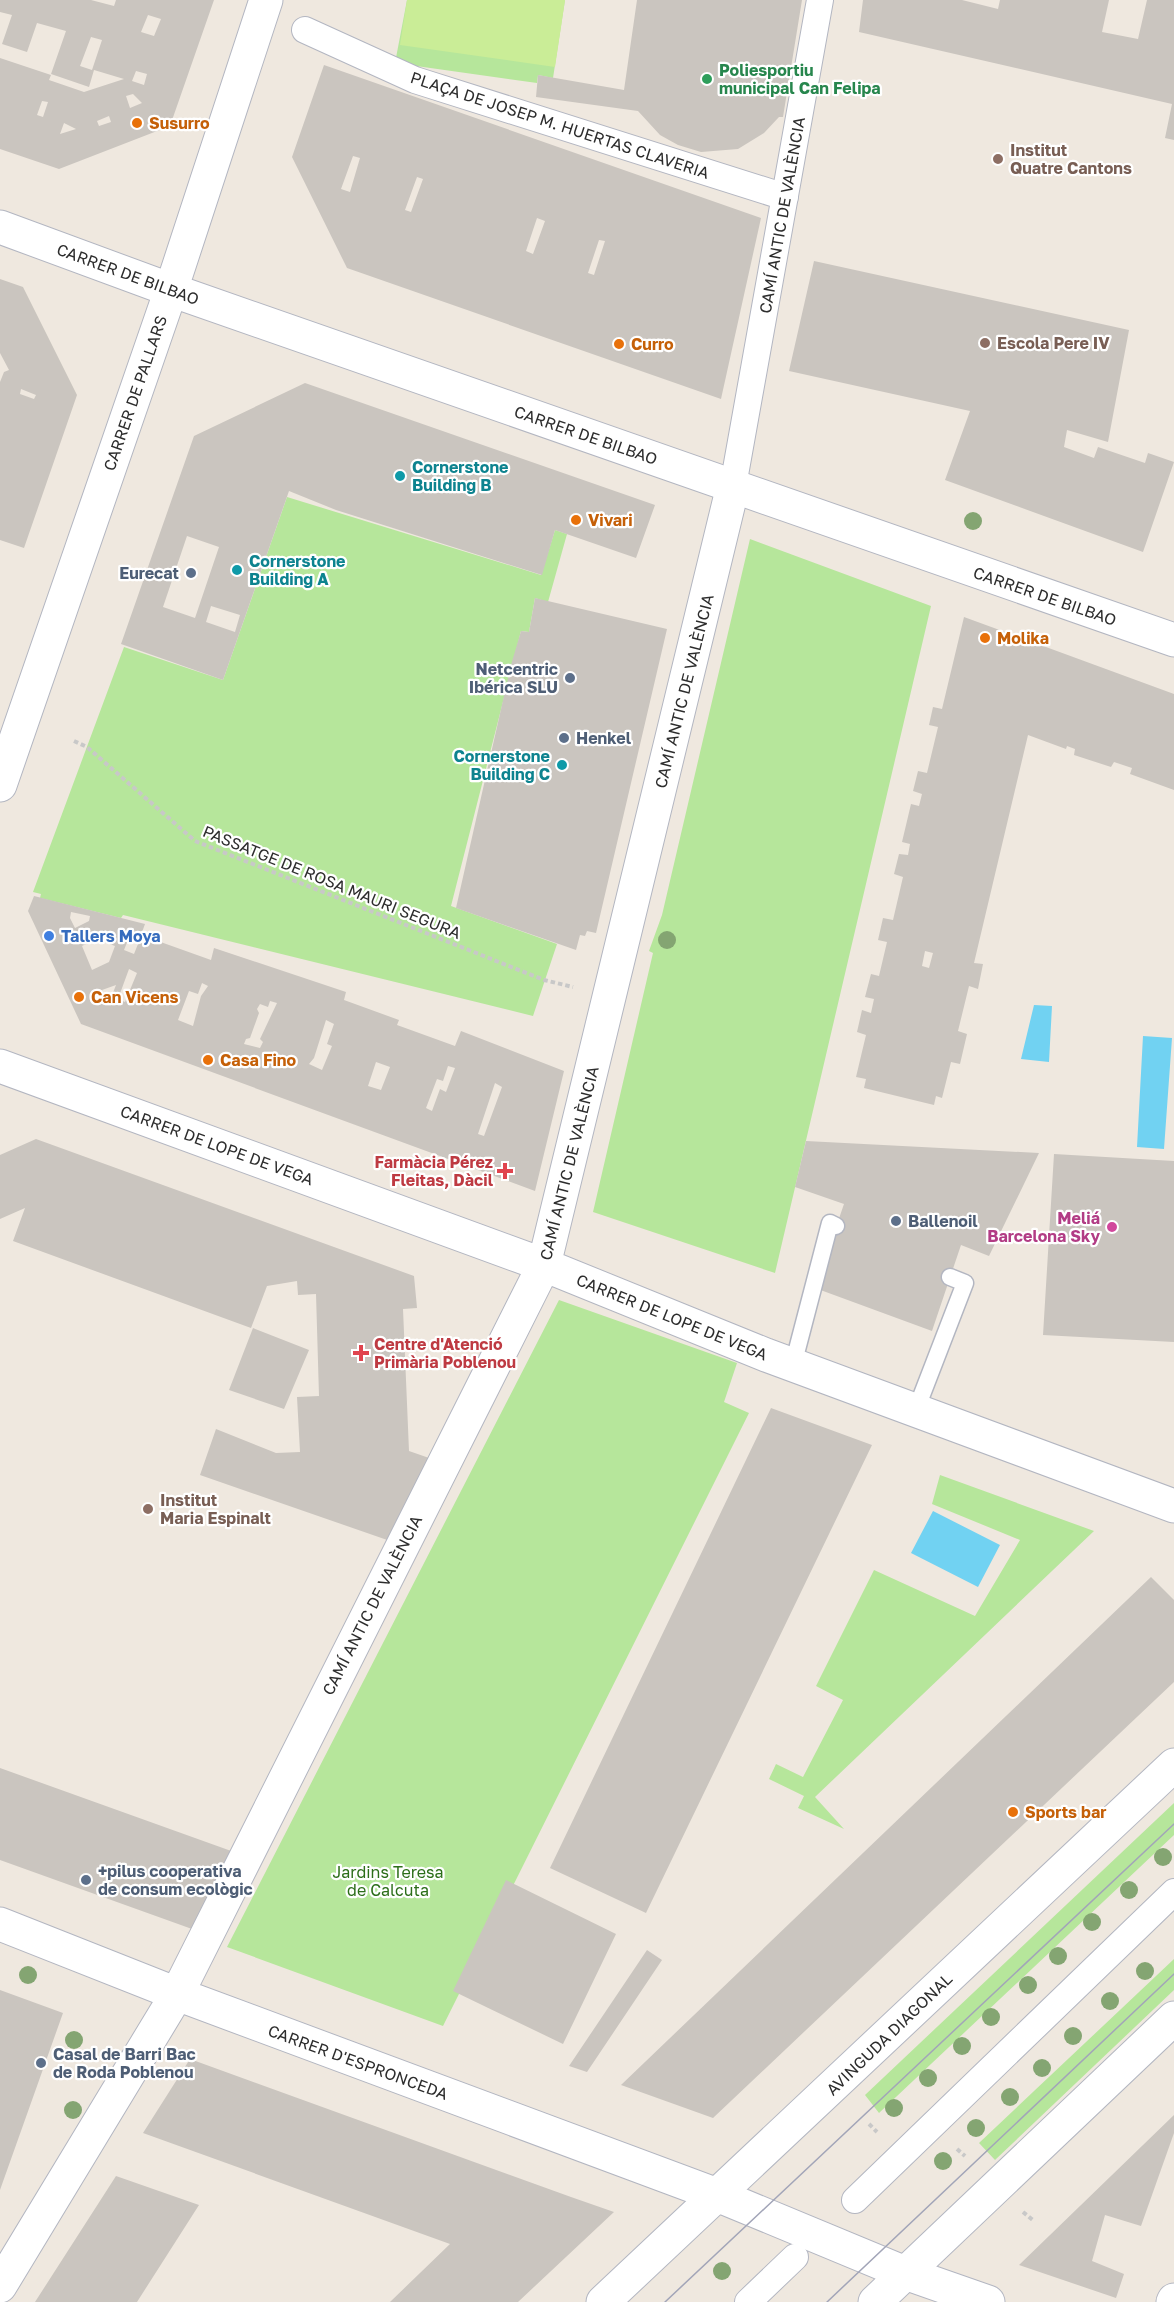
<svg xmlns="http://www.w3.org/2000/svg" width="1174" height="2302" font-family="'Golos Text',sans-serif">
<rect width="100%" height="100%" fill="#efe8df"/>
<path fill="#b6e69b" d="M407,0h158l-12,78 -15,-3 -1,8 -142,-20z
M287,497l254,78 14,-45 12,4 -19,68 -13,-4 -6,34 -8,-1 -70,275 106,38 -24,72 -410,-101 -2,3 -81,-20 1,-4 -8,-2 91,-245 99,33z
M750,539l181,67 -156,667 -182,-61 60,-259 -4,-2 13,-36z
M559,1300l178,63 -13,39 25,11 -306,613 -216,-79z
M940,1475l154,56 -279,266 29,32 -46,-21 6,-12 -35,-17 7,-15 27,13 40,-77 -27,-14 58,-116 101,46 45,-76 -88,-36z
M1174,1803v32l-295,278 -14,-18z
M1174,1959v31l-179,170 -16,-17z"/>
<path fill="#caed97" d="M407,0h158l-10,67 -155,-22z"/>
<path fill="#71d2f2" d="M1034,1005l18,1 -3,56 -28,-3z
M1143,1036l29,2 -8,111 -27,-2z
M933,1511l67,34 -22,42 -67,-34z"/>
<path fill="#cac5bf" fill-rule="evenodd" d="M0,0h91l23,6 2,-6h98l-44,126 -111,43 -59,-20v-91l51,17 -2,5 35,12 40,-13 -30,-9 -5,17 -38,-13 15,-43 -29,-8 -10,29 -25,-8 10,-29 -12,-3zM148,15l13,4 -7,17 -13,-4zM91,37l11,3 -10,30 -12,-4zM136,71l11,3 -3,11 -12,-4zM133,94l9,9 -12,5 -4,-12zM42,101l6,1 -5,15 -6,-2zM109,116l2,6 -12,4 -2,-5zM64,123l12,6 -16,5z
M637,0h165l-19,117h-4l-15,16 -26,16 -37,3 -23,-7 -18,-10 -22,-24 -102,-14 2,-22 86,15z
M863,0h99l36,9 2,-9h109l-7,32 36,7 9,-39h27v140l-9,-2 7,-34 -313,-72z
M324,65l437,153 -40,181 -374,-131 -55,-111zM353,156l7,2 -10,34 -9,-3zM417,177l6,2 -12,33 -6,-2zM537,218l8,3 -12,33 -7,-3zM599,240l6,1 -11,34 -6,-2z
M814,261l315,69 -21,112 -41,-12 -3,17 30,11 4,-11 47,16 3,-10 26,9 -31,90 -198,-72 25,-69 -181,-40z
M0,279l23,8 54,108 -53,153 -24,-8v-158l4,-10 5,-2 -9,-17zM21,389l15,6 -2,4 -14,-5z
M305,383l350,122 -19,53 -81,-28 -13,45 -206,-65 -47,-19 -66,189 -102,-36 73,-208zM187,536l32,11 -24,71 -32,-11zM211,606l29,9 -5,17 -29,-10z
M535,598l132,31 -71,304 -9,-2 -2,5 -5,-1 -4,15 -120,-42 55,-243 10,-34 8,1z
M964,617l210,77v96l-44,-16 2,-6 -18,-6 -3,5 -37,-12 1,-6 -8,-3 -1,3 -38,-14 -54,228 9,1 -5,25 -9,-3 -11,45 9,3 -7,30 -9,-2 -9,36 -6,-2 -2,9 -70,-17 2,-9 -10,-2 10,-42 -9,-3 5,-22 9,3 3,-14 -9,-2 6,-23 8,2 8,-34 -9,-2 5,-22 10,2 10,-43 -9,-3 5,-20 9,1 2,-11 -8,-2 9,-38 8,2 3,-12 -9,-3 5,-20 9,2 11,-46 -9,-2 4,-18 9,2zM925,951l8,2 -4,15 -7,-2z
M34,896l111,28 -4,11 70,25 3,-12 132,44 -2,8 55,20 -2,5 58,21 6,-15 103,40 -29,120 -454,-167 -53,-113zM71,912l19,4 -1,5 -14,7 -5,-10zM130,935l10,4 -6,15 -10,-4zM96,939l19,7 -6,16 -17,8 -10,-24zM129,969l8,4 -12,29 -7,-3zM202,983l6,3 -7,10 -8,30 -15,-6 11,-29 9,3zM116,985l-7,18 -7,-13zM270,1001l7,2 -17,36 3,3 -3,6 -16,-4 2,-5 4,-1 9,-25 -2,-4 3,-5 8,3zM326,1020l8,4 -7,20 5,2 -10,24 -13,-6 5,-6zM376,1062l14,5 -9,23 -13,-4zM448,1066l7,2 -9,24 -6,-3 -8,22 -6,-3 11,-29 6,2zM495,1083l7,4 -18,49 -6,-2z
M36,1139l378,137 3,32 -14,1 6,142 23,8 -39,83 -193,-67 16,-46 60,24 24,-1 -3,-55 22,-1 -3,-102 -18,1 -1,-14 -30,5 -16,42 -238,-87 12,-33 -25,11v-64z
M806,1141l233,12 -50,103 -28,-11 -29,86 -117,-43 29,-84 -49,-17z
M1054,1154l120,7v181l-131,-7z
M253,1328l56,22 -25,59 -55,-19z
M771,1408l101,37 -226,468 -96,-45z
M1151,1577l23,23v82l-461,436 -92,-33z
M0,1768l234,84 -42,77 -192,-69z
M506,1880l110,54 -53,110 -110,-53z
M647,1950l15,10 -75,112 -18,-6z
M0,1990l63,23 -63,177z
M190,2059l381,138 43,15 -96,90h-128l60,-58 -307,-111z
M1174,2115v18l-33,93 -36,-11 -13,46 32,13 -8,24 -97,-33z
M116,2176l83,29 -62,97h-102z"/>
<g fill="none" stroke-linecap="round" stroke-linejoin="round">
<defs>
<path id="service" d="M793,1365l37,-142 6,3
M916,1410l49,-127 -15,-6"/>
<path id="pedestrian" d="M305,30l110,50 370,117
M733,486l87,-486
M855,2200l319,-308
M748,2302l47,-45"/>
<path id="minor" d="M0,1066l544,199 222,90 408,151
M0,1924l177,70 540,201
M905,2273l83,29
M0,2286l177,-292 367,-729 189,-779
M1173,2302l1,-2"/>
<path id="tertiary" d="M717,2195l188,78
M603,2302l571,-537
M875,2302l299,-284"/>
<path id="secondary" d="M0,227l171,63 1003,350
M0,785l171,-495 95,-290"/>
</defs>
<use href="#service" stroke="#b3b6c1" stroke-width="19"/>
<use href="#pedestrian" stroke="#b3b6c1" stroke-width="28"/>
<use href="#minor" stroke="#b3b6c1" stroke-width="35"/>
<use href="#tertiary" stroke="#b3b6c1" stroke-width="35"/>
<use href="#secondary" stroke="#b3b6c1" stroke-width="35"/>
<path stroke="#c8c8c8" stroke-width="4" stroke-dasharray="4.5 3" stroke-linecap="butt" d="M74,741l13,6 108,94 349,139 29,7
M869,2124l8,8
M957,2149l8,7
M1023,2212l11,9"/>
<use href="#service" stroke="#fff" stroke-width="16"/>
<use href="#pedestrian" stroke="#fff" stroke-width="26"/>
<use href="#minor" stroke="#fff" stroke-width="33"/>
<use href="#tertiary" stroke="#fff" stroke-width="33"/>
<use href="#secondary" stroke="#fff" stroke-width="33"/>
<path stroke="#a2a5b8" stroke-width="1.5" d="M665,2302l509,-478
M827,2302l347,-328"/>
</g>
<g fill="#84a572">
<circle cx="973" cy="521" r="9"/>
<circle cx="667" cy="940" r="9"/>
<circle cx="1163" cy="1857" r="9"/>
<circle cx="1129" cy="1890" r="9"/>
<circle cx="1092" cy="1922" r="9"/>
<circle cx="1058" cy="1956" r="9"/>
<circle cx="1145" cy="1971" r="9"/>
<circle cx="28" cy="1975" r="9"/>
<circle cx="1028" cy="1985" r="9"/>
<circle cx="1110" cy="2001" r="9"/>
<circle cx="991" cy="2017" r="9"/>
<circle cx="1073" cy="2036" r="9"/>
<circle cx="74" cy="2040" r="9"/>
<circle cx="962" cy="2046" r="9"/>
<circle cx="1042" cy="2068" r="9"/>
<circle cx="928" cy="2078" r="9"/>
<circle cx="1010" cy="2097" r="9"/>
<circle cx="894" cy="2108" r="9"/>
<circle cx="73" cy="2110" r="9"/>
<circle cx="976" cy="2128" r="9"/>
<circle cx="943" cy="2161" r="9"/>
<circle cx="722" cy="2271" r="9"/>
</g>
<circle fill="#2e9e5b" stroke="#fff" stroke-width="2" cx="707" cy="79" r="6"/>
<g fill="#e8710a" stroke="#fff" stroke-width="2">
<circle cx="137" cy="123" r="6"/>
<circle cx="619" cy="344" r="6"/>
<circle cx="576" cy="520" r="6"/>
<circle cx="985" cy="638" r="6"/>
<circle cx="79" cy="997" r="6"/>
<circle cx="208" cy="1060" r="6"/>
<circle cx="1013" cy="1812" r="6"/>
</g>
<g fill="#8d6e63" stroke="#fff" stroke-width="2">
<circle cx="998" cy="159" r="6"/>
<circle cx="985" cy="343" r="6"/>
<circle cx="148" cy="1509" r="6"/>
</g>
<g fill="#0f9aa8" stroke="#fff" stroke-width="2">
<circle cx="400" cy="476" r="6"/>
<circle cx="237" cy="570" r="6"/>
<circle cx="562" cy="765" r="6"/>
</g>
<g fill="#5c6f8a" stroke="#fff" stroke-width="2">
<circle cx="191" cy="573" r="6"/>
<circle cx="570" cy="678" r="6"/>
<circle cx="564" cy="738" r="6"/>
<circle cx="896" cy="1221" r="6"/>
<circle cx="86" cy="1880" r="6"/>
<circle cx="41" cy="2063" r="6"/>
</g>
<circle fill="#3f7fe0" stroke="#fff" stroke-width="2" cx="49" cy="936" r="6"/>
<g fill="#e0444e" stroke="#fff" stroke-width="2">
<path d="M502 1162h6v6h6v6h-6v6h-6v-6h-6v-6h6z"/>
<path d="M358 1344h6v6h6v6h-6v6h-6v-6h-6v-6h6z"/>
</g>
<circle fill="#d1479c" stroke="#fff" stroke-width="2" cx="1112" cy="1227" r="6"/>
<g text-anchor="middle" dominant-baseline="central" stroke-width="4.5" stroke-linejoin="round" paint-order="stroke">
<g font-size="16" font-weight="bold" fill="#27864d" stroke="#fff" text-anchor="start">
<text x="719" y="70">Poliesportiu<tspan x="719" dy="18">municipal Can Felipa</tspan></text>
</g>
<g font-size="16" font-weight="bold" fill="#c56008" stroke="#fff" text-anchor="start">
<text x="149" y="123">Susurro</text>
<text x="631" y="344">Curro</text>
<text x="588" y="520">Vivari</text>
<text x="997" y="638">Molika</text>
<text x="91" y="997">Can Vicens</text>
<text x="220" y="1060">Casa Fino</text>
<text x="1025" y="1812">Sports bar</text>
</g>
<g font-size="16" fill="#2d2d2d" stroke="#fff">
<text transform="translate(560 125) rotate(18)">PLAÇA DE JOSEP M. HUERTAS CLAVERIA</text>
<text transform="translate(782 215) rotate(-80)">CAMÍ ANTIC DE VALÈNCIA</text>
<text transform="translate(128 274) rotate(20)">CARRER DE BILBAO</text>
<text transform="translate(135 393) rotate(-71)">CARRER DE PALLARS</text>
<text transform="translate(586 435) rotate(19)">CARRER DE BILBAO</text>
<text transform="translate(1045 596) rotate(19)">CARRER DE BILBAO</text>
<text transform="translate(684 691) rotate(-76)">CAMÍ ANTIC DE VALÈNCIA</text>
<text transform="translate(332 882) rotate(22)">PASSATGE DE ROSA MAURI SEGURA</text>
<text transform="translate(217 1145) rotate(20)">CARRER DE LOPE DE VEGA</text>
<text transform="translate(569 1163) rotate(-76)">CAMÍ ANTIC DE VALÈNCIA</text>
<text transform="translate(672 1317) rotate(22)">CARRER DE LOPE DE VEGA</text>
<text transform="translate(372 1605) rotate(-63)">CAMÍ ANTIC DE VALÈNCIA</text>
<text transform="translate(889 2034) rotate(-44)">AVINGUDA DIAGONAL</text>
<text transform="translate(358 2062) rotate(20)">CARRER D'ESPRONCEDA</text>
</g>
<g font-size="16" font-weight="bold" fill="#785e54" stroke="#fff" text-anchor="start">
<text x="1010" y="150">Institut<tspan x="1010" dy="18">Quatre Cantons</tspan></text>
<text x="997" y="343">Escola Pere IV</text>
<text x="160" y="1500">Institut<tspan x="160" dy="18">Maria Espinalt</tspan></text>
</g>
<g font-size="16" font-weight="bold" fill="#0d838f" stroke="#fff" text-anchor="start">
<text x="412" y="467">Cornerstone<tspan x="412" dy="18">Building B</tspan></text>
<text x="249" y="561">Cornerstone<tspan x="249" dy="18">Building A</tspan></text>
<text x="550" y="756" text-anchor="end">Cornerstone<tspan x="550" dy="18">Building C</tspan></text>
</g>
<g font-size="16" font-weight="bold" fill="#4e5e75" stroke="#fff" text-anchor="start">
<text x="179" y="573" text-anchor="end">Eurecat</text>
<text x="558" y="669" text-anchor="end">Netcentric<tspan x="558" dy="18">Ibérica SLU</tspan></text>
<text x="576" y="738">Henkel</text>
<text x="908" y="1221">Ballenoil</text>
<text x="98" y="1871">+pilus cooperativa<tspan x="98" dy="18">de consum ecològic</tspan></text>
<text x="53" y="2054">Casal de Barri Bac<tspan x="53" dy="18">de Roda Poblenou</tspan></text>
</g>
<g font-size="16" font-weight="bold" fill="#366cbe" stroke="#fff" text-anchor="start">
<text x="61" y="936">Tallers Moya</text>
</g>
<g font-size="16" font-weight="bold" fill="#be3a42" stroke="#fff" text-anchor="end">
<text x="493" y="1162">Farmàcia Pérez<tspan x="493" dy="18">Fleitas, Dàcil</tspan></text>
<text x="374" y="1344" text-anchor="start">Centre d'Atenció<tspan x="374" dy="18">Primària Poblenou</tspan></text>
</g>
<g font-size="16" font-weight="bold" fill="#b23c85" stroke="#fff" text-anchor="end">
<text x="1100" y="1218">Meliá<tspan x="1100" dy="18">Barcelona Sky</tspan></text>
</g>
<g font-size="16" fill="#2c6e19" stroke="#fff">
<text x="388" y="1872">Jardins Teresa<tspan x="388" dy="18">de Calcuta</tspan></text>
</g>
</g>
</svg>
